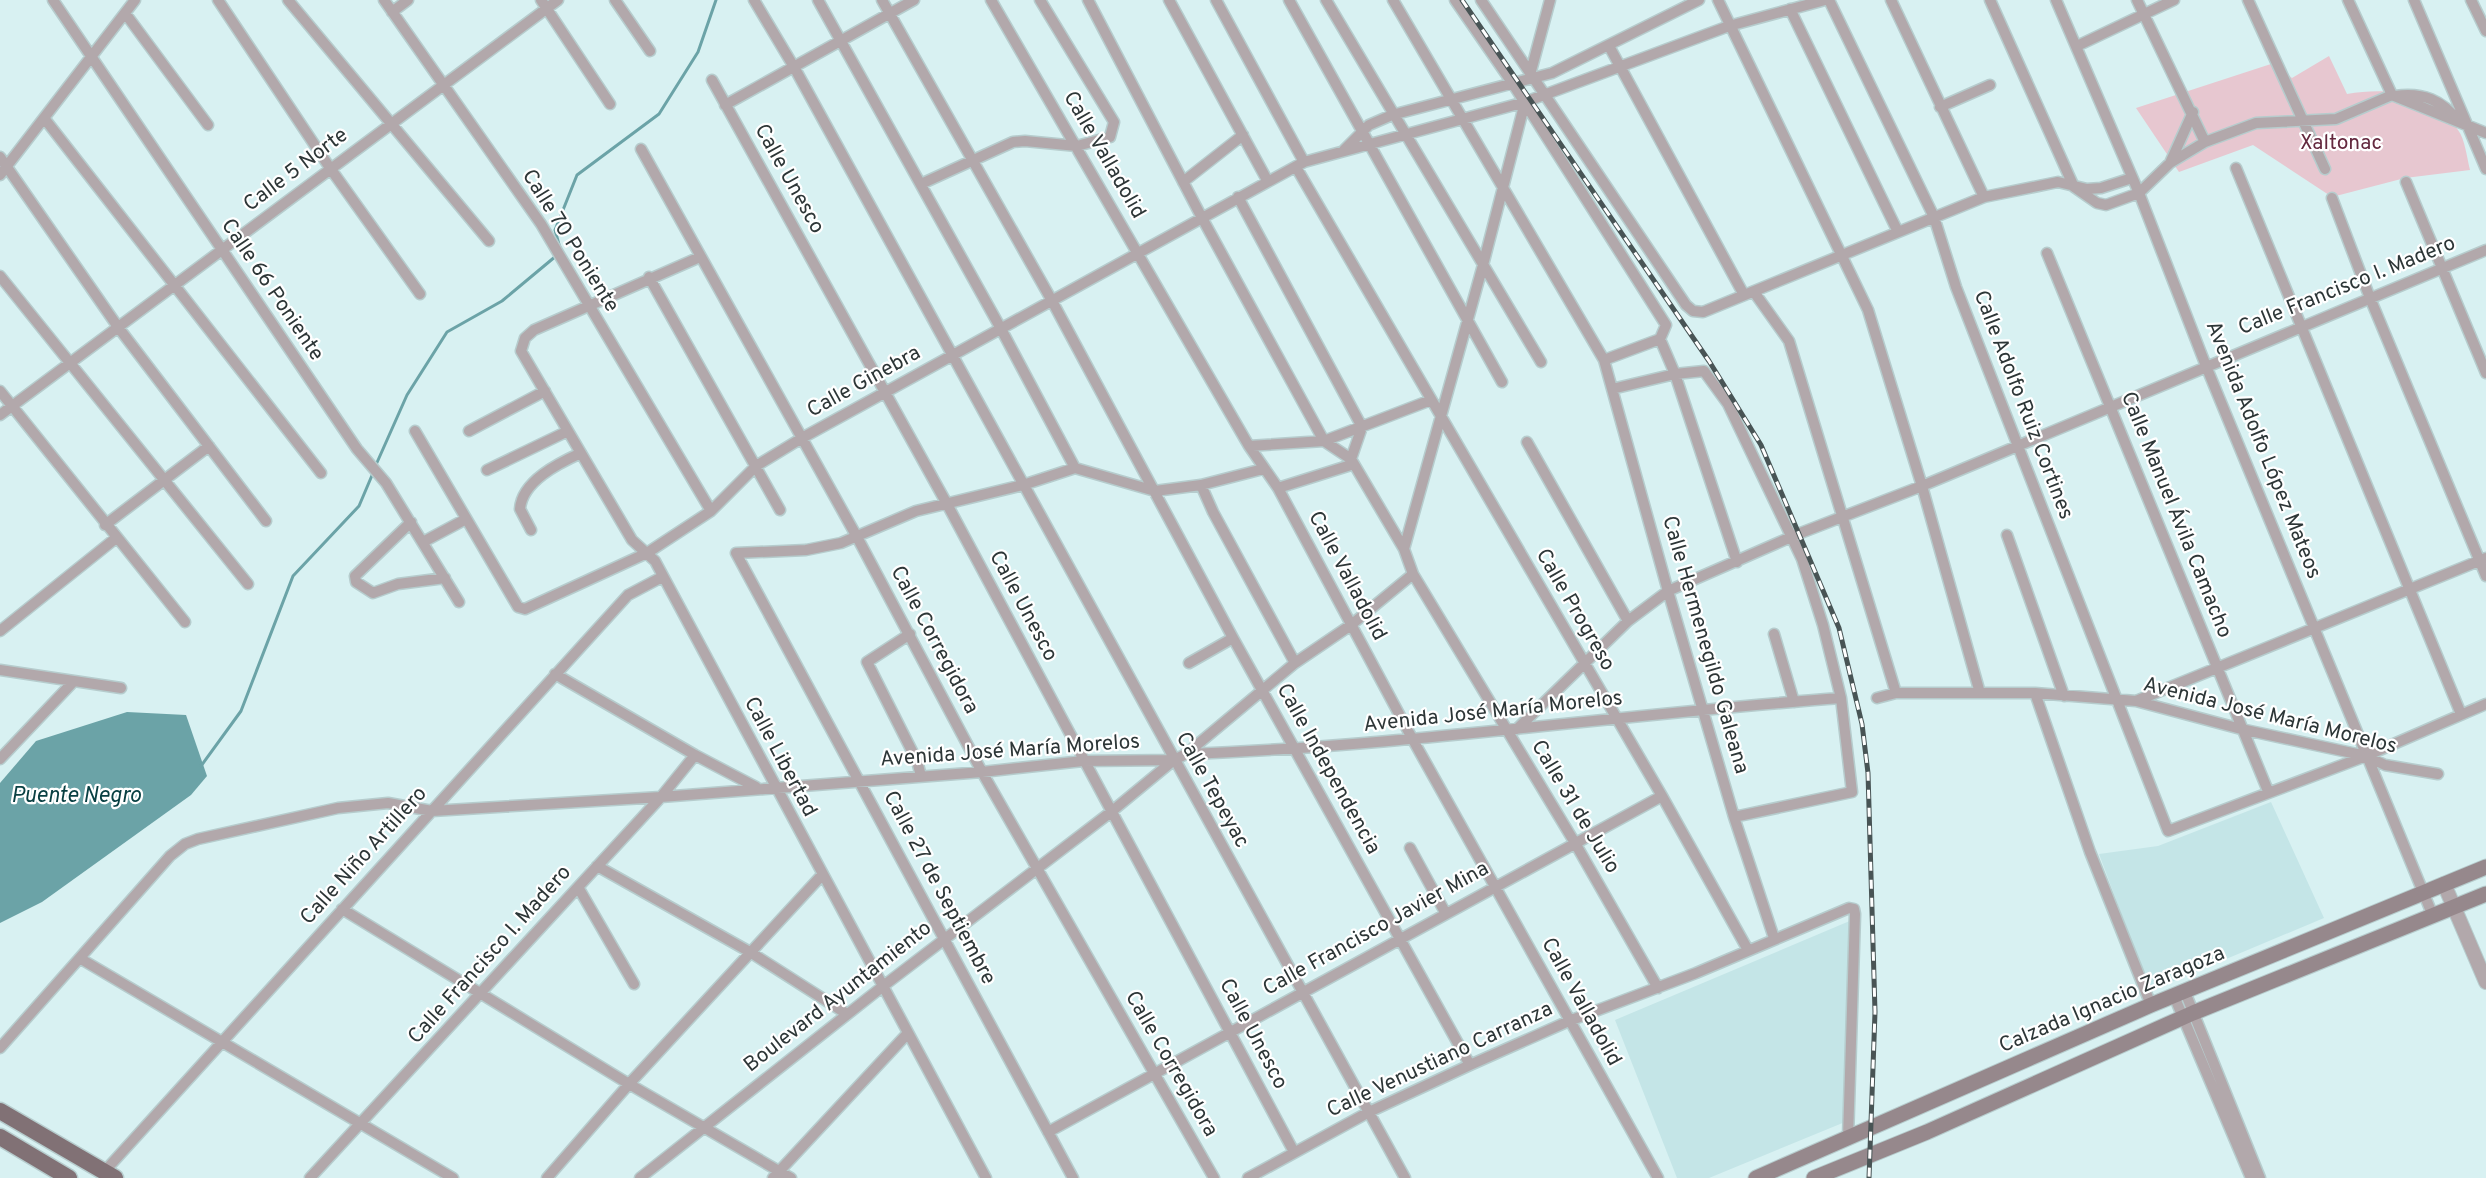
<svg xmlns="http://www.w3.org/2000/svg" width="2486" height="1178" font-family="Overpass,sans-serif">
<rect width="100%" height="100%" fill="#d8f1f2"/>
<path fill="#c4e5e7" d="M2271,802l53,116 -174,73 -51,-137 59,-8z
M1852,920l-7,202 -136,56h-32l-62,-158z"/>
<path fill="#e7c7d0" d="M2329,56l18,38c43,-7 85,-2 111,36 7,9 9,28 12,40l-65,8 -73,19 -79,-52 -74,27 -43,-64 138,-45 18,15z"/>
<path fill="#6ba3a7" d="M127,712l59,3 21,61 -16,19 -149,107 -42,21v-140l36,-42z"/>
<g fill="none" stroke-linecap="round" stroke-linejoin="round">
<path stroke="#6ba3a7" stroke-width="3" d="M561,252l-6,-22 22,-55 82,-61 39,-62 18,-52
M375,467l32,-72 40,-63 55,-31 54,-45
M201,766l40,-55 52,-135 66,-70 14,-33"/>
<defs>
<path id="minor" d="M53,0l304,449 29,34 73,119
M218,0l112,168 90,126
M288,0l201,241
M384,0l157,224 170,287
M541,0l69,104
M615,0l35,51
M754,0l40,67 611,1111
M818,0l182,327 75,141
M882,0l169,299 182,339 237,427
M991,0l258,446 29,42 135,252 245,438
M1088,0l113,216 123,225 27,18 53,90 9,25 162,269 83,145
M1169,0l98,180
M1216,0l88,162
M1289,0l213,382
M1326,0l215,362
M1393,0l211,360 64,231 66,226 40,121
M1455,0l58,84 153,241 -6,14 -56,21
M1481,0l205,305 7,6 10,1 281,-115 74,-15 29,7 14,-1 31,-10
M1718,0l150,310 54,176 58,207
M1829,0l105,217 22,70 212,544 198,-75 120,-52
M1891,0l93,197
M1990,0l84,187 23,16 9,2 33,-12 31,-30 35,-21 51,-19 80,-4 56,-24 94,38
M2056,0l83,193 67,173 227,550
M2137,0l68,142
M2248,0l77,169
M2348,0l44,95
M2414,0l72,169
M2471,0l15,31
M1790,9l107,221
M392,12l16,-12
M125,13l83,112
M1609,46l135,249
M2077,46l97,-46
M1531,71l19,-71
M712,80l235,424 347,648
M2395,96c28,-4 47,4 64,26
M725,105l189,-105
M1940,107l50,-22
M44,118l277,355
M641,149l216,388 125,235 232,406
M1344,150l25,-25 23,-10 160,-42 147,-73
M0,157l118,170 148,194
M2170,163l23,-51
M1296,167l366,629 86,154
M2236,168l225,546
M0,175l135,-175
M1183,182l60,-47
M2406,182l80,191
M921,184l92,-42 12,-1 52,5 33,-9 4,-15 -74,-122
M1238,197l124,230 -11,32
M2332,198l38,100 116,278
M2047,253l221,538
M700,257l-166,73 -9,8 -4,13 111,189 23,21 331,617
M0,276l248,308
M649,277l131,233
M1754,292l35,49 107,352
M1660,339l15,35 62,188
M1612,389l63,-15 29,-3 24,33 74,155 21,66 18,73 11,94 -118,25
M0,391l185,231
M0,415l558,-415
M415,431l103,176 7,2 122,-56 64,-42 45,-45 46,-28 502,-276 221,-60 204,-76 96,-26
M469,431l76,-40
M1527,442l101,179
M1249,446l75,-5 107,-41
M487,470l81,-39
M1201,485l12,27 82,151
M1278,488l76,-24
M411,522l-56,54 1,6 17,11 25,-9 47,-6
M105,525l104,-79
M531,530l-11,-21c2,-28 39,-46 61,-56
M2007,535l57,161
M423,542l43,-23
M1404,549l79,-284 42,-163
M0,631l116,-93
M910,634l-43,28 50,99 4,15
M1774,634l20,68
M1189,663l44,-25
M0,670l121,18
M555,674l140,81 61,32
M2035,693l55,159 61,153
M1877,698l19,-5h139l101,8 105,28 125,27 19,9 53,9
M2136,701l350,-143
M1517,729l111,-108 40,-30 130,-57 124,-48 564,-236
M1186,754l109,-91 56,-38 62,-51
M0,759l74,-78
M1410,848l36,66
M597,866l153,86 97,62
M578,887l56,97
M342,909l287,175 162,94
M81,959l372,219
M2185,992l75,186
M2174,996l77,182
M0,1048l170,-192 15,-12 13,-5 140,-31 50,-5 44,8 229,-14 321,-25 101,-11 91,-1 12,-6c220,-8 436,-40 655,-56
M1048,1132l614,-336
M104,1172l524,-577 34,-18
M310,1178l351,-381 34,-42
M547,1178l82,-94 193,-209
M640,1178l242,-191 229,-175 63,-52
M773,1178l135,-145
M1073,1178l-337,-625 70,-3 35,-7 75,-32 107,-26 52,-17 80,23 46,-6 62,-16
M1248,1178l121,-66 101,-47 99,-44 127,-48 153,-65 5,1 1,5 -7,224"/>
<path id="tertiary" d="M2444,884l42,98"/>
<path id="secondary" d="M1756,1178l395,-173 335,-138
M1814,1178l113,-46 266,-119 293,-119"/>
<path id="primary" d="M0,1111l115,67
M0,1137l69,41"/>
</defs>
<use href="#minor" stroke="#b6cccd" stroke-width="13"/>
<use href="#tertiary" stroke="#b6cccd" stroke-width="16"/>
<use href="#secondary" stroke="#b6cccd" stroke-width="17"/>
<use href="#primary" stroke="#b6cccd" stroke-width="19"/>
<use href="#minor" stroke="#b2a8ab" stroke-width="10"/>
<use href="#tertiary" stroke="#b2a8ab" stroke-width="14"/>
<use href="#secondary" stroke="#96888c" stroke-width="15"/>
<use href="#primary" stroke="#817175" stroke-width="16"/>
<defs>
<path id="rail" d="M1462,0l247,361 52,84 78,183 23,96 6,49 7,239 -6,166"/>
</defs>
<use href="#rail" stroke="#485455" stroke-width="5"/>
<use href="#rail" stroke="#fff" stroke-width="3" stroke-dasharray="9" stroke-linecap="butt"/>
</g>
<g text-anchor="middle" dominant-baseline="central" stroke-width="4.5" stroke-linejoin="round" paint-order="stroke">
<g font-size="21" fill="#64293f" stroke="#fff">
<text x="2341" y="143">Xaltonac</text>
</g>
<g font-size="21" fill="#2d3637" stroke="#fff">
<text transform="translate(1104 155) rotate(60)">Calle Valladolid</text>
<text transform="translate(296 170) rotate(-37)">Calle 5 Norte</text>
<text transform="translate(789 179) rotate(61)">Calle Unesco</text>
<text transform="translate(570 241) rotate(58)">Calle 70 Poniente</text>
<text transform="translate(2347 286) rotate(-22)">Calle Francisco I. Madero</text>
<text transform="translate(272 290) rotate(56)">Calle 66 Poniente</text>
<text transform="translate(864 382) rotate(-29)">Calle Ginebra</text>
<text transform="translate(2023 405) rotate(69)">Calle Adolfo Ruiz Cortines</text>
<text transform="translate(2263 450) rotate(68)">Avenida Adolfo López Mateos</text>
<text transform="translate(2176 515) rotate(68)">Calle Manuel Ávila Camacho</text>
<text transform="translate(1347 576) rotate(62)">Calle Valladolid</text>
<text transform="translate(1023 606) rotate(62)">Calle Unesco</text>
<text transform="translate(1575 610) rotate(60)">Calle Progreso</text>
<text transform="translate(934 640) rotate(62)">Calle Corregidora</text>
<text transform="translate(1705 645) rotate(74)">Calle Hermenegildo Galeana</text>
<text transform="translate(1493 712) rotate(-6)">Avenida José María Morelos</text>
<text transform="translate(2270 716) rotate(14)">Avenida José María Morelos</text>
<text transform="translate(1010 751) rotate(-4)">Avenida José María Morelos</text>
<text transform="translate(780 757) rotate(62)">Calle Libertad</text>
<text transform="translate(1328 769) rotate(61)">Calle Independencia</text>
<text transform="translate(1212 790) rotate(61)">Calle Tepeyac</text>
<text transform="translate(1575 807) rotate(59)">Calle 31 de Julio</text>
<text transform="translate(364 856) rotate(-48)">Calle Niño Artillero</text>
<text transform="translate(939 888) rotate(62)">Calle 27 de Septiembre</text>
<text transform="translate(1376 929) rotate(-29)">Calle Francisco Javier Mina</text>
<text transform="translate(490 955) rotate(-48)">Calle Francisco I. Madero</text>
<text transform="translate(838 997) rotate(-38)">Boulevard Ayuntamiento</text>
<text transform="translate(2112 1000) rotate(-23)">Calzada Ignacio Zaragoza</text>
<text transform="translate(1581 1002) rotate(61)">Calle Valladolid</text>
<text transform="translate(1253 1034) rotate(62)">Calle Unesco</text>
<text transform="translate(1440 1060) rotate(-25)">Calle Venustiano Carranza</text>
<text transform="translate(1171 1064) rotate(60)">Calle Corregidora</text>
</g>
<g font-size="22" font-style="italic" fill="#094043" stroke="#fff">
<text x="76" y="796">Puente Negro</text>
</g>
</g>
</svg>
